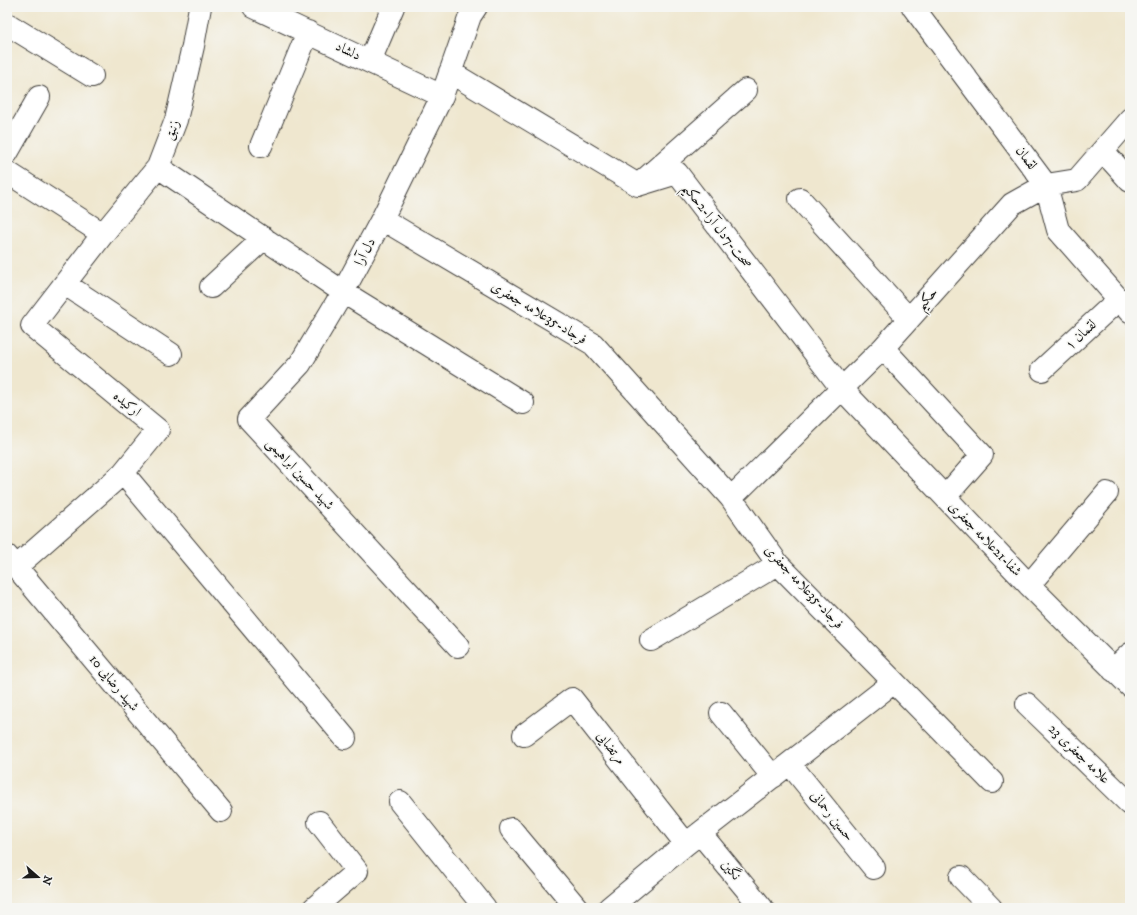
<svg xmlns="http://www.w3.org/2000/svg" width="1137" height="915" font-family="'IM FELL DW Pica',Amiri,serif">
<rect width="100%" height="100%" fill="#f6f6f2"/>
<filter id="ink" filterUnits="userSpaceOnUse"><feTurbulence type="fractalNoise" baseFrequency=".025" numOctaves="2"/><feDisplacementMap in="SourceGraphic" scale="8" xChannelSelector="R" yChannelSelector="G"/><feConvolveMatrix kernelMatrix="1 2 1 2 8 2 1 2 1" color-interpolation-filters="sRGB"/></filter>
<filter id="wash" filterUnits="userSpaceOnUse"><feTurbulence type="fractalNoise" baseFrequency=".012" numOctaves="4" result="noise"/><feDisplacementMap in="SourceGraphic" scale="16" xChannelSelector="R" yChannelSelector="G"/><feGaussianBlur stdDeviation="0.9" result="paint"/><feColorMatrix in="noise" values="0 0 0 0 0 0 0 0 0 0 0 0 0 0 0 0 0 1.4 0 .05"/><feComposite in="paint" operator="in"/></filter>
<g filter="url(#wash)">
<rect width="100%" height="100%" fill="#efe7cf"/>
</g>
<g filter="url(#ink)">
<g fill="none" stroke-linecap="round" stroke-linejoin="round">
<defs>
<path id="minor" d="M254,7l188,89
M913,7l133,178 12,45 72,82
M7,24l85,52
M370,61l23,-54
M450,72l188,113 39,-12 165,216 187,196 101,101
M261,146l47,-114
M1103,151l27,30
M7,153l32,-56
M158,167l185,125 39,-73 60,-123 28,-80 6,-9
M7,172l96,62
M644,180l102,-90
M800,199l109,120
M382,219l211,125 138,154 47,66 116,118 -208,162 -77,64
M65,284l106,70
M211,287l53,-49
M883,348l99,107 -37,42
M1042,370l77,-71
M123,473l222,265
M731,498l152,-150 129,-144 34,-19 31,-5 53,-61
M7,556l214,255
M16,567l107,-94 35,-43 -126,-104 71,-92 55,-67 18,-47 17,-74 7,-39
M1029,585l78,-92
M651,640l127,-76
M458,646l-209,-227 51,-55 43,-72 180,111
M1113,670l17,-16
M894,682l98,100
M1027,704l103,100
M721,713l52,64
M524,735l48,-36 114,145
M790,764l84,104
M400,802l85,106
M511,829l66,79
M700,833l62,75
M961,877l30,31
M314,908l43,-37 -38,-49"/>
</defs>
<use href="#minor" stroke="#3c3a37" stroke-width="24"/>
<use href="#minor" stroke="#fff" stroke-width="22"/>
</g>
</g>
<g text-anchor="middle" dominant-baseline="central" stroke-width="3" stroke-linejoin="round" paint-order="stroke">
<g font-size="14" fill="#1c1c1c" stroke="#f6f6f2">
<text transform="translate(348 51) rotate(25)">دلشاد</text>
<text transform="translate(172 130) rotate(-70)">زنبق</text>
<text transform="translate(1026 158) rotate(53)">لقمان</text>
<text transform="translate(717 226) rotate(52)">صحت-7دل آرا-2حکیم</text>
<text transform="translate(365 252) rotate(-62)">دل آرا</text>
<text transform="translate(927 299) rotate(-48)">حکیم</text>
<text transform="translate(539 313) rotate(31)">فرجاد-35علامه جعفری</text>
<text transform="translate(1081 335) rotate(-43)">لقمان ۱</text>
<text transform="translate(127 404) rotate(39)">ارکیده</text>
<text transform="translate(300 474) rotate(47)">شهید حسین ابراهیمی</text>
<text transform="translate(985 539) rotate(46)">شفا-21علامه جعفری</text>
<text transform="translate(804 587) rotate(47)">فرجاد-35علامه جعفری</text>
<text transform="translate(114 683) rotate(50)">شهید رضایی 10</text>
<text transform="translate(611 748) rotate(52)">مرتضایی</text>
<text transform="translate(1079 754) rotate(44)">علامه جعفری 23</text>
<text transform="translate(832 816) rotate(51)">حسین رحمانی</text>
<text transform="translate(731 870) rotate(50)">نگین</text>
</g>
</g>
<rect width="1137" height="915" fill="none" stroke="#f6f6f2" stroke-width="24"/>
<g transform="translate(38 877) rotate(110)" stroke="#f6f6f2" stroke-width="3" paint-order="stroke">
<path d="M0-3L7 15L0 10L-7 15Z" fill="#1c1c1c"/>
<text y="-6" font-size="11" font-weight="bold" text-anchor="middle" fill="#1c1c1c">N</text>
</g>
</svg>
